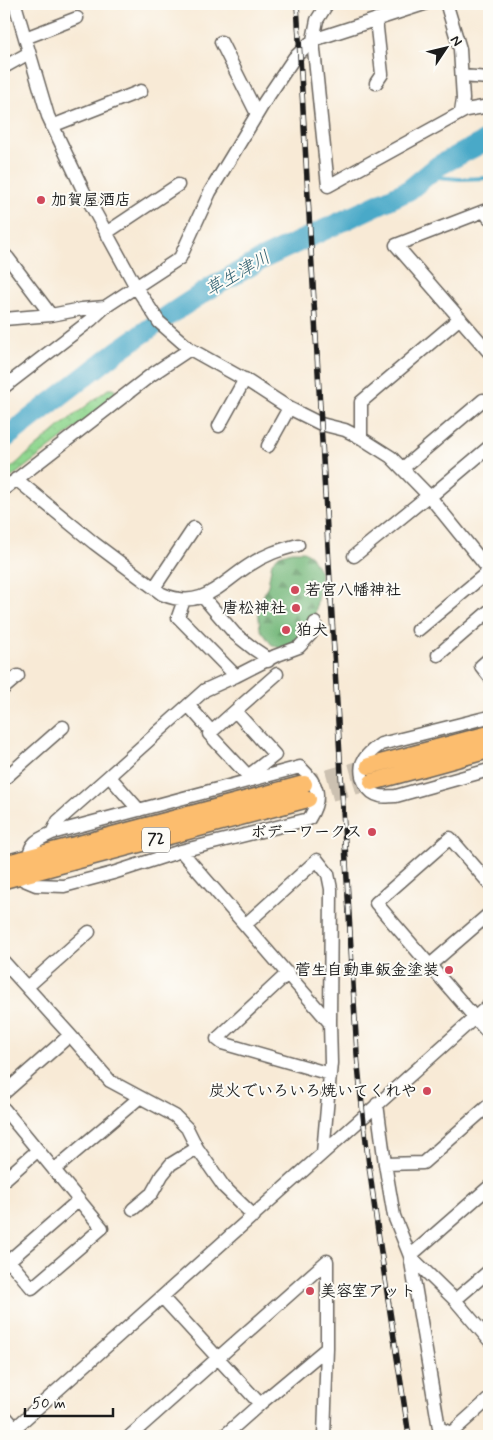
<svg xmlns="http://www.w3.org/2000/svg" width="493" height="1440" font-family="Mynerve,'Klee One',sans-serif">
<defs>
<pattern id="forest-firs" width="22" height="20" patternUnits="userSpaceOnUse" patternTransform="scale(1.25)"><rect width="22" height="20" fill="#74b87a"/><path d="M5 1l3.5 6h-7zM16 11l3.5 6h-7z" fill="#5e9563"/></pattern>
<pattern id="park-crowns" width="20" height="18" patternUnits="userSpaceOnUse" patternTransform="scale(1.25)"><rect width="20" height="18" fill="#91d790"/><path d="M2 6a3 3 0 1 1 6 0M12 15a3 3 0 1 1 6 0" fill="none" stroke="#7cb87c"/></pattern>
</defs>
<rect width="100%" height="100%" fill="#fdfcf7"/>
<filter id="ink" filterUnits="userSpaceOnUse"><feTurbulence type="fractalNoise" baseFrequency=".02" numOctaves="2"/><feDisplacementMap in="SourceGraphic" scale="10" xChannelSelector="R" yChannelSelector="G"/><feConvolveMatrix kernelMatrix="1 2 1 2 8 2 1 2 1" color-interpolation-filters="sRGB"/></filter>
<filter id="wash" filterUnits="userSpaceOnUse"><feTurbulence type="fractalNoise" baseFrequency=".0096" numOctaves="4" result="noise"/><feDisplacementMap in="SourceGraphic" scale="20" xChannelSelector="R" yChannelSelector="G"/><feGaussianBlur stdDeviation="1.12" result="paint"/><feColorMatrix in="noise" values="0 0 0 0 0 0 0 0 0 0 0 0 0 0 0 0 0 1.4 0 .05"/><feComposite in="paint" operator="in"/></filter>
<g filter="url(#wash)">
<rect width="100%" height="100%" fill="#f8ead6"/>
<path fill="url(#forest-firs)" stroke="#486a4b" d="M291,551h13l7,5 10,18 -6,41 -18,27 -12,9 -14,-7 -11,-15 -2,-21 10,-23 4,-23 7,-7z"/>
<path fill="url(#park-crowns)" stroke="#567a56" d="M108,389h6l3,7 -113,87v-9l55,-47z"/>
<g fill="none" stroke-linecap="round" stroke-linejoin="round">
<path stroke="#49a9c8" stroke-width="4" d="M426,176l33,3 30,-1"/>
<path stroke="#49a9c8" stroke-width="21" d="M4,439l115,-89 53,-37 37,-24 55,-31 145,-68 29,-24 51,-27"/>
</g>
</g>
<g filter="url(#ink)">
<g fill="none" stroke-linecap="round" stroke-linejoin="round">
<path stroke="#ccc1b1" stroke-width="16" stroke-dasharray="16 8" stroke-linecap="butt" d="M304,784l65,-18
M308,799l64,-17"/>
<defs>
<path id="minor" d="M15,4l33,112 36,76 52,95 23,35 31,27 59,33 40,26 32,16 24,6 16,8 30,19 39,40 59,73
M327,4l-10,16 -4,20 15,146 138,-76 23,-4
M448,4v5l12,40 3,50 -2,13
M25,38l52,-20
M221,42l36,72
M4,67l25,-14
M462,76l27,2
M376,83l6,-9 -6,-55
M52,126l89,-35
M489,218l-5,-7 -88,34 93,107
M106,233l72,-48
M4,254l4,4 43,57
M4,319l47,-4 31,-6 23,-2 75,-49 30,-66 55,-91 29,-43 19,-18 111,-36
M4,387l87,-67 14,-13
M219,426l26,-47
M361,438v-36l99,-84
M268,446l21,-38
M403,468l80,-68
M16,479l78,64 68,51c39,17 57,-9 86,-28 18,-12 31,-16 50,-21
M4,489l147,-114 39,-26
M430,497l59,-50
M354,556l75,-61
M154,588l40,-60
M203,597l32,37 19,15 9,6 5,6
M184,600l-6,17 58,59 39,-20 24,-9 12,-13 4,-11
M418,630l71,-59
M438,655l51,-44
M489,659l-8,7 8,10
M4,688l14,-12
M188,705l23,26
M235,711l40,44 -27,21
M489,717l-108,27c-7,5 -16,11 -19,20 -3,13 5,29 18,32 5,1 10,0 16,0l93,-26
M4,779l59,-52
M252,780l-43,-46 68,-60
M139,810l-30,-34 96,-86 31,-14
M52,833l6,-12 51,-45
M181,851l149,172 1,40 -8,90
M20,876l4,4 12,5 28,1 49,-13 68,-22 128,-32c14,-23 9,-35 -9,-52l-248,66c-13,6 -22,9 -23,24
M489,883l-39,-45 -74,65 113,131
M245,925l72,-65 11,14 3,15 -1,134
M4,962l66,73 40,46 65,35 12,12 10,20 27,39 30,29
M430,965l59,-51
M288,973l-71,66 5,4 108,31
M27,987l62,-55
M4,1093l66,-58
M377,1104l8,60 9,52 16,40 29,172 12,5 38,-34
M4,1109l98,119 -70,60 -23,-27
M385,1164l38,-1 66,-58
M54,1170l85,-72
M4,1180l33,-29
M133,1209l19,-16 10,-18 9,-11 26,-16
M410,1256l45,44 34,40
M410,1256l79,-69
M4,1265l75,-65
M162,1297l98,107
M455,1300l34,-29
M4,1415l18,21
M6,1436l483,-431
M130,1436l197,-175
M224,1436l36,-32 67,-56
M324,1436l3,-88v-87"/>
<path id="major" d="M369,766l120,-32
M372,782l117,-32
M4,864l300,-80
M4,880l304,-81"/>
</defs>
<use href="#minor" stroke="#69645d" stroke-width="15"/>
<use href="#major" stroke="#69645d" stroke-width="19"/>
<use href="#minor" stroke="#fff" stroke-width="12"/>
<use href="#major" stroke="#fcbd6e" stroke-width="16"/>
<defs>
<path id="rail" d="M297,4l60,1050c11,128 33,255 52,382"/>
</defs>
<use href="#rail" stroke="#1c1c1c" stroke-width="5.5"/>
<use href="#rail" stroke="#fdfcf7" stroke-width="4" stroke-dasharray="11" stroke-linecap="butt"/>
</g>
</g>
<g fill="#d1495b" stroke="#fdfcf7" stroke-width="2">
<circle cx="41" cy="200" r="5"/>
<circle cx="295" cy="590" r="5"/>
<circle cx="296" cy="608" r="5"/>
<circle cx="286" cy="630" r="5"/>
<circle cx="372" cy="832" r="5"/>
<circle cx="449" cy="970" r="5"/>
<circle cx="427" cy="1091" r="5"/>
<circle cx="310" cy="1291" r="5"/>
</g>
<g text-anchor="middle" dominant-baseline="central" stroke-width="4" stroke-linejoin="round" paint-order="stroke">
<rect fill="#fdfcf7" stroke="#605f5e" stroke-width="1" x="142" y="827.5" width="28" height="25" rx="4"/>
<g font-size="15" font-weight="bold" fill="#1c1c1c">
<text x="156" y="840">72</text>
</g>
<g font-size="16" font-weight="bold" fill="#1c1c1c" stroke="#fdfcf7" text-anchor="start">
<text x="51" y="200">加賀屋酒店</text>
<text x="305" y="590">若宮八幡神社</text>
<text x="286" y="608" text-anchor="end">唐松神社</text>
<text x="296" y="630">狛犬</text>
<text x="362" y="832" text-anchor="end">ボデーワークス</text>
<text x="439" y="970" text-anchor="end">菅生自動車鈑金塗装</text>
<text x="417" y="1091" text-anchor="end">炭火でいろいろ焼いてくれや</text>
<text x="320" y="1291">美容室アット</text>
</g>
<g font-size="18" font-style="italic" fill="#326272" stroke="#fdfcf7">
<text transform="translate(238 274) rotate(-30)">草生津川</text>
</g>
</g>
<rect width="493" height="1440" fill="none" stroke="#fdfcf7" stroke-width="20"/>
<g transform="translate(446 48) rotate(55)" stroke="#fdfcf7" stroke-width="4" paint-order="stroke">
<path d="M0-4L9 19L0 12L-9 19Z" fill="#1c1c1c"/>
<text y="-8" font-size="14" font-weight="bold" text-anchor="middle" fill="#1c1c1c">N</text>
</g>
<path d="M25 1408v8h88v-8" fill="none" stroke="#1c1c1c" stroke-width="2.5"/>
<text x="32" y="1408" font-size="15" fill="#1c1c1c" stroke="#fdfcf7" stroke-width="4" paint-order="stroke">50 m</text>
</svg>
